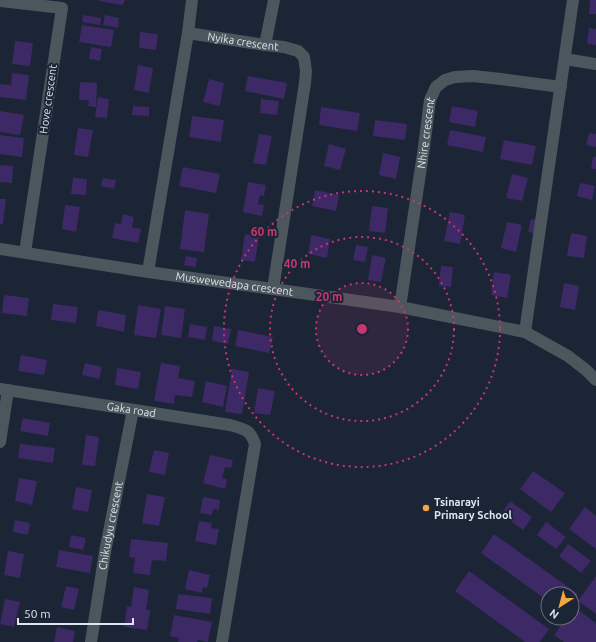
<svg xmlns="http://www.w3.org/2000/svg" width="596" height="642" font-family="Ubuntu,sans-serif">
<rect width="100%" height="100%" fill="#1b2536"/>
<path fill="#3d2965" d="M99,0h26l-2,5 -24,-4z
M590,0h6v14h-7z
M83,15l18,3 -1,7 -18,-3z
M105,15l14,3 -1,10 -15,-3z
M82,25l32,5 -3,17 -32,-5z
M589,28l7,1v16l-9,-1z
M140,32l18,2 -2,16 -17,-2z
M15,41l18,2 -3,23 -18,-2z
M91,47l11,2 -2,12 -11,-2z
M138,65l15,3 -4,25 -15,-3z
M12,73l17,2 -3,25 -26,-3v-13l11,1z
M248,76l39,7 -3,16 -39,-8z
M209,79l15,4 -4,23 -17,-4z
M80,82l17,1 -1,24 -8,-1 1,-6h-10z
M98,97l11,2 -2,19 -12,-1z
M261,99l18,2 -2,14 -17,-2z
M133,106l16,1v9l-17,-1z
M452,106l26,5 -3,16 -26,-5z
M321,107l39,6 -3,18 -38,-6z
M0,111l24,4 -4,20 -20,-3z
M192,116l32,4 -3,22 -32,-5z
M375,120l32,4 -2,16 -32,-4z
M78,128l15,2 -5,27 -14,-2z
M450,130l36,7 -3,15 -36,-7z
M589,133l7,1v13l-10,-2z
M259,134l13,2 -6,29 -13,-2z
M0,135l24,3 -2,19 -22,-3z
M504,140l32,6 -4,19 -32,-6z
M329,144l17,5 -6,21 -16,-4z
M383,153l17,4 -4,22 -17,-4z
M593,157h3v12h-5z
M0,165l13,1 -1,17 -12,-1z
M183,167l37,7 -4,19 -37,-7z
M512,174l16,4 -6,23 -16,-3z
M73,178l14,1 -1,16 -15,-1z
M103,178l13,2 -2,9 -13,-3z
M248,182l18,3 -2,11 -4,-1 -2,9 6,1 -2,11 -19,-4z
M580,183l15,3 -3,14 -15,-4z
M315,190l24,5 -3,16 -24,-5z
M0,199h6l-3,25h-3z
M65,205l15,2 -4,25 -14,-3z
M372,206l16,2 -3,25 -16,-2z
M185,210l24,4 -5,38 -24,-3z
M450,212l15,3 -5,29 -16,-3z
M123,214l11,3 -2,10 9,2 -3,14 -26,-5 3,-15 6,1z
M531,219l6,1 -3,13 -6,-1z
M507,222l15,3 -6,27 -15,-4z
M571,233l16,3 -3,22 -17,-2z
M245,234l14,2 -4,26 -14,-2z
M311,235l19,4 -3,19 -19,-4z
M356,245l12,2 -3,15 -12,-2z
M372,255l14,3 -5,24 -13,-2z
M186,256l11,2 -1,9 -12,-2z
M441,266l12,1 -2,20 -12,-1z
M494,272l17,3 -4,23 -16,-3z
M564,283l15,3 -4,24 -15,-3z
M4,295l25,3 -2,18 -25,-3z
M53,304l25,3 -2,16 -25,-3z
M138,305l23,4 -5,29 -22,-3z
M165,306l20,3 -4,29 -20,-3z
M98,310l28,5 -2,17 -28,-6z
M190,324l17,3 -2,13 -17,-3z
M214,326l17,3 -3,15 -16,-3z
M238,330l35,7 -4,16 -34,-7z
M21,355l26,5 -3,15 -26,-4z
M85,363l17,4 -3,12 -17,-4z
M161,363l19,3 -2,12 17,3 -3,16 -17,-2 -1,9 -20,-3z
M117,368l24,4 -3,17 -23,-4z
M232,369l17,3 -7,42 -17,-2z
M206,381l21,5 -4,21 -21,-5z
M258,388l17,3 -5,24 -16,-2z
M23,418l27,5 -2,13 -28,-5z
M86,435l13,2 -4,29 -13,-1z
M20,444l35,4 -2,15 -35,-5z
M154,450l15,3 -4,22 -16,-3z
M210,455l23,5 -2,8 -6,-1 -3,11 5,1 -2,10 -22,-6z
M533,471l32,22 -14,19 -31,-23z
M19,478l18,3 -5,24 -17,-4z
M76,487l16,3 -4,22 -16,-3z
M147,494l18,3 -6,29 -17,-3z
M203,497l17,3 -1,10 -6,-1 -1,6 -12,-2z
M510,501l22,16 -9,13 -22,-16z
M585,507l11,9v33l-27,-20z
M15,520l15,3 -2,12 -15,-3z
M199,521l13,2 -1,5 8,1 -3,16 -21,-4z
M546,522l20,15 -10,12 -19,-14z
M494,534l84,60 -6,9v-9h-24v7l-67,-48z
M71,535l15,3 -3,12 -14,-3z
M131,539l37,4 -2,18 -14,-1 -2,15 -17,-2 2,-15 -6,-1z
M568,544l23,17 -10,12 -22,-17z
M59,550l34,6 -3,17 -34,-6z
M8,551l16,3 -4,24 -16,-3z
M189,570l21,5 -3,13 -4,-1 -1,6 -17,-4z
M469,571l80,58 -9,13h-15l-70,-51z
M596,576v38l-18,-13z
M66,586l13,3 -5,21 -13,-3z
M134,587l15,3 -3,20h4l-3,20 -23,-3 3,-21 4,1z
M178,594l34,4 -2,16 -34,-5z
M5,599l15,3 -6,25 -14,-3z
M574,607l22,16v19h-32l-10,-7 12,-17h6v-9z
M174,615l38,7 -4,20 -10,-2 -1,2h-19l1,-4 -9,-2z
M57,627l18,4 -2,11h-19z"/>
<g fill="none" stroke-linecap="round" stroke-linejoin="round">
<g stroke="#4c575d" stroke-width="12">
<path d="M0,1l62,7 -37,244"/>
<path d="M188,33l4,-33"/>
<path d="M265,45l9,-45"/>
<path d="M565,59l31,5"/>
<path id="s1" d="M0,249l148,23 125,17 127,18 125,25 43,24 18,14 10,10"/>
<path id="s2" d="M148,272l40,-239 77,12 19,2 14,4 6,6 2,14 -1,12 -32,206"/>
<path id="s3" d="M400,307l24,-160 6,-47 6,-13 9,-7 10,-3 18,-1 28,3 60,8"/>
<path d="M525,332l48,-332"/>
<path id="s4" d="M0,389l230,36c14,4 20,4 25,19l-33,198"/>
<path d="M0,442l8,-52"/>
<path id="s5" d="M91,642l14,-90 28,-142"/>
</g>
</g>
<circle cx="362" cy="329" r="46" fill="#c63772" fill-opacity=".12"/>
<g fill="none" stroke="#c63772" stroke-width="2" stroke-dasharray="2 4">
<circle cx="362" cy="329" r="46"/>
<circle cx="362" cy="329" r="92"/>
<circle cx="362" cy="329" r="138"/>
</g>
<circle fill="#f2a541" stroke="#1b2536" stroke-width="1.5" cx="426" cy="508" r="4"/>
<g text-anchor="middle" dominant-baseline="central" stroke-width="4" stroke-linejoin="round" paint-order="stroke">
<g font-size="11" fill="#dee5f1" stroke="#1b2536">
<text stroke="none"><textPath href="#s2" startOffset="298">Nyika crescent</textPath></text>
<text transform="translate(48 99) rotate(-82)">Hove crescent</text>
<text stroke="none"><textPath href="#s3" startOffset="176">Nhire crescent</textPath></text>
<text stroke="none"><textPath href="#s1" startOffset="237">Muswewedapa crescent</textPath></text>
<text stroke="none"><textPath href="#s4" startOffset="133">Gaka road</textPath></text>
<text stroke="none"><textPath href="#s5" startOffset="118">Chikudyu crescent</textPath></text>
</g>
<g font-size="11" font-weight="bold" fill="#dee5f1" stroke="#1b2536" text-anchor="start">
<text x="434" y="502">Tsinarayi<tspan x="434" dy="13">Primary School</tspan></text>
</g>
</g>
<circle cx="362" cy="329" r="6" fill="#c63772" stroke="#1b2536" stroke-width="2"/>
<g font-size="12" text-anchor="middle" font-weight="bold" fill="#c63772" stroke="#1b2536" stroke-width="4" stroke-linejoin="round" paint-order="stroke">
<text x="264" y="236">60 m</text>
<text x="297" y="268">40 m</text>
<text x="329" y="301">20 m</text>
</g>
<g transform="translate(560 606) rotate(216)"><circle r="19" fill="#1b2536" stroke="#697281"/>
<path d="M0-3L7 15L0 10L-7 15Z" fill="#f2a541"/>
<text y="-6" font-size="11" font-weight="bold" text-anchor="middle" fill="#dee5f1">N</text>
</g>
<path d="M18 618v6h115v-6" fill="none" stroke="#dee5f1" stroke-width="2"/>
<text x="24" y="618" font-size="12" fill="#dee5f1" stroke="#1b2536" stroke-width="3" paint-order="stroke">50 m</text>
</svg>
